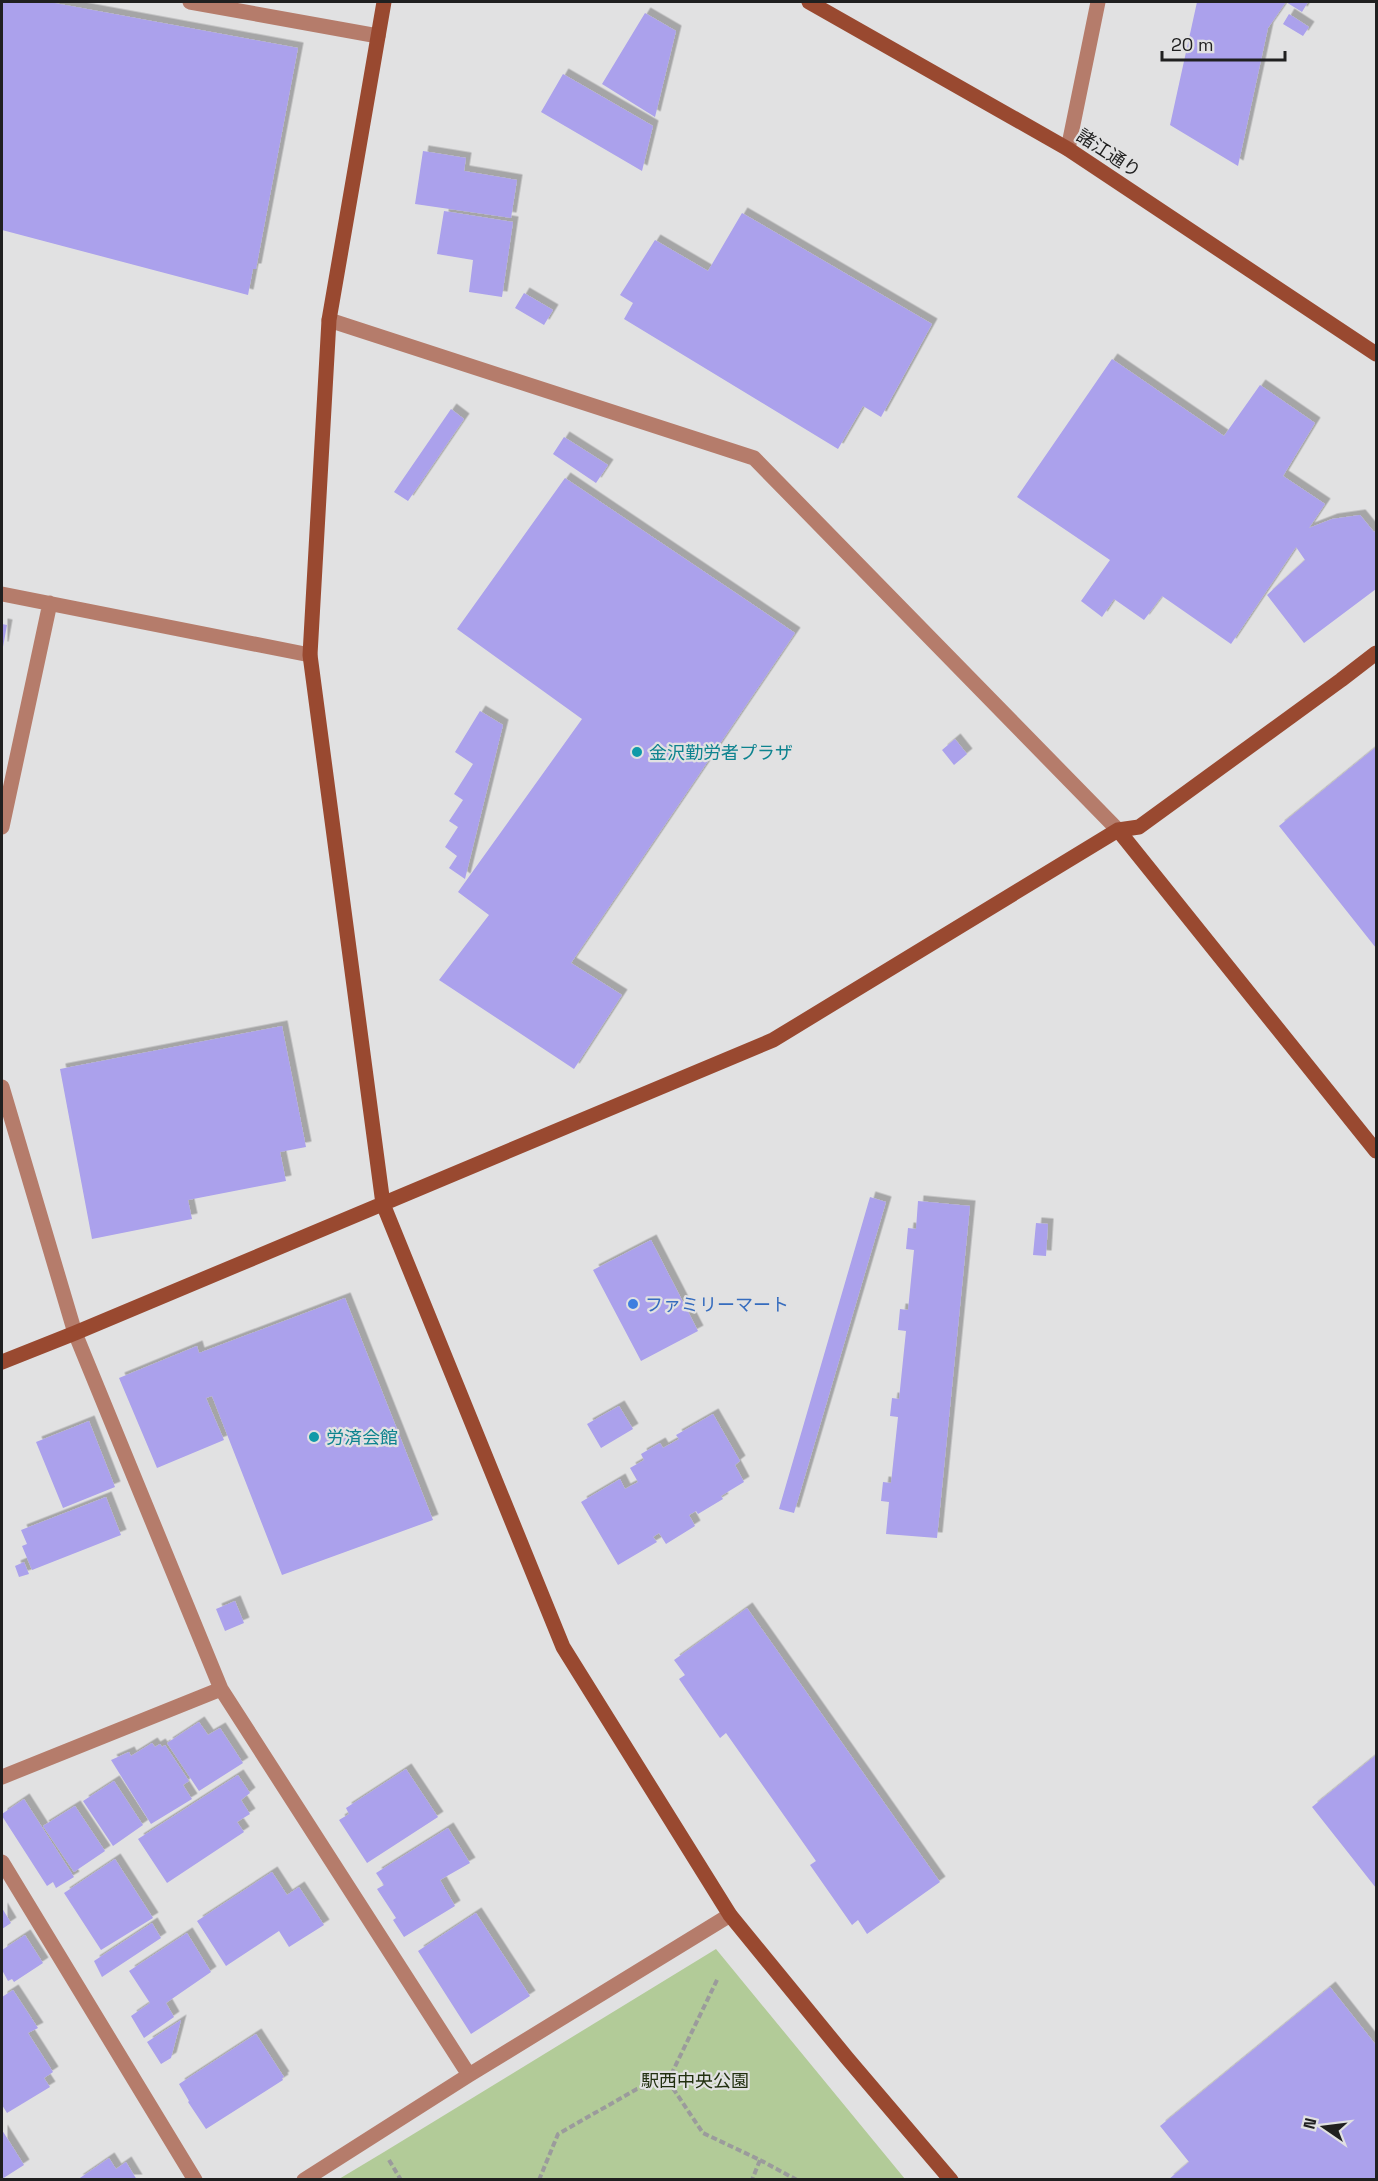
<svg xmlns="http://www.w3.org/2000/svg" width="1378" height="2181" font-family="'Space Grotesk','Noto Sans JP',sans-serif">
<defs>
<filter id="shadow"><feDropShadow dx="5.5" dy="-5.5" stdDeviation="0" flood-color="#0004"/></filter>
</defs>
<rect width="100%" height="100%" fill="#e1e1e2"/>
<path fill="#b2cb98" d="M716,1949l189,230h-566l45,-27z"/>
<path fill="#aba1ec" filter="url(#shadow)" d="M2,2h47l249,46 -42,221h-3l-5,26 -246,-65z
M1197,2h89l-18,26 -30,138 -68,-41z
M1286,2h22l-6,10z
M645,13l31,18 -21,86 -53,-33z
M1289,14l20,13 -6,9 -20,-12z
M563,74l90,52 -11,45 -101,-59z
M423,151l43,7 -2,13 53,9 -6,38 -96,-14z
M444,211l69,11 -11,75 -33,-5 4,-32 -36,-6z
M742,213l190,111 -51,93 -18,-11 -25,43 -214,-130 9,-16 -13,-8 35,-55 53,31z
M524,293l29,17 -9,15 -29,-17z
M1112,359l112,77 36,-51 55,38 -32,53 42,28 -16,24 23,-9 28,-4 14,17 2,-2v59l-72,54 -37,-48 38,-35 -9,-13 -65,97 -69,-48 -18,24 -30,-21 -12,18 -21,-16 29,-41 -93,-63z
M451,409l13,10 -56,82 -14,-9z
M564,437l44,28 -12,18 -43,-29z
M565,478l230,155 -224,330 51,32 -48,74 -135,-89 50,-65 -31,-23 124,-173 -125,-90z
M2,624l5,1 -4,22h-1z
M480,711l23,14 -38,154 -16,-11 8,-12 -12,-9 13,-20 -9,-6 14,-21 -9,-6 19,-30 -18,-12z
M955,739l12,15 -13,11 -12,-15z
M1376,747v201l-97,-122z
M282,1026l24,121 -26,5 6,29 -98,19 4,19 -100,20 -32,-170z
M870,1197l16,5 -92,311 -15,-4z
M918,1201l52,5 -33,332 -51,-4 3,-32 -8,-1 2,-19 8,1 7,-66 -8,-1 2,-18 7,1 7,-68 -8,-1 2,-21 8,1 6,-60 -8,-1 2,-21 8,1z
M1036,1223l12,1 -2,32 -13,-1z
M651,1240l47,91 -57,30 -48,-91z
M345,1298l88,222 -151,55 -70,-179 -6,2 18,42 -67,28 -38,-90 78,-32 2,7z
M619,1406l14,23 -32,19 -14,-24z
M713,1414l27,47 -5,4 9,17 -23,14 2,3 -25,15 -2,-3 -7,4 6,11 -29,18 -7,-11 -6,4 4,5 -39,23 -37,-63 39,-23 5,10 13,-7 -8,-14 14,-8 -3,-6 19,-11 3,5 16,-9 -3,-4z
M89,1421l26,66 -52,21 -27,-66z
M106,1497l15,38 -89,35 -10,-24 5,-2 -6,-14z
M24,1562l5,12 -10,3 -4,-11z
M235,1601l9,22 -19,8 -9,-22z
M747,1608l193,274 -73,52 -9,-14 -6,5 -42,-60 6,-4 -90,-128 -6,5 -41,-59 6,-4 -11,-15z
M199,1722l9,13 12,-7 23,35 -44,28 -32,-48z
M152,1743l3,4 5,-3 2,3 3,-2 24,36 -6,4 9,14 -41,25 -40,-64 18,-8 2,4z
M1376,1755v133l-64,-81z
M406,1769l32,48 -71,46 -28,-43 10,-6 -3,-6z
M238,1775l12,18 -9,7 9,14 -13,8 7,10 -77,51 -29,-44z
M114,1781l29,44 -30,21 -30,-45z
M24,1799l50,78 -18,11 -3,-6 -6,4 -45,-70v-2z
M75,1806l30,45 -31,21 -31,-46z
M448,1828l22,35 -30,17 15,26 -51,31 -11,-17 3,-2 -19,-29 7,-4 -8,-12z
M115,1859l38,59 -52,32 -37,-57z
M272,1872l15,23 12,-8 25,38 -35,22 -10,-16 -53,35 -29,-45z
M2,1908l9,15 -9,6z
M476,1913l54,83 -59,38 -53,-83z
M152,1923l9,15 -59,39 -8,-16z
M187,1933l24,39 -45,31 8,14 -30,21 -13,-22 19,-13 -21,-32z
M25,1935l18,28 -29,19 -2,-3 -4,2 -6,-11v-20z
M1330,1987l46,58v135h-208l21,-18 -29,-36z
M13,1990l25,38 -10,5 25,39 -9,6 6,9 -43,26 -5,-8v-108z
M181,2020l-10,38 -10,6 -14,-22z
M256,2034l28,43 -2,1 1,2 -77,49 -18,-27 1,-1 -10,-17z
M2,2130l22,35 -22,14z
M109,2158l7,11 10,-7 11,18h-60z"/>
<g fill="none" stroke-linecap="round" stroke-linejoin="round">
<path stroke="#9b9b9c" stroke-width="4" stroke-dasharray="6 3" stroke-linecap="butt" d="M668,2081l35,52 57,27 -8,20
M389,2160l12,20
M760,2160l37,20
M539,2180l19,-46 79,-45 31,-8 50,-103"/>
<path stroke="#b57c6b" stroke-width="15" d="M190,2l188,34
M1068,149l30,-147
M329,320l425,138 364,372
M2,594l308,61
M2,827l48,-224
M2,1087l73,246 146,356 248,386
M2,1777l219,-88
M2,1862l193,318
M304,2180l165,-105 261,-160"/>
<path stroke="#994930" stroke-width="15" d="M384,2l-55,318 -19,335 73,549 180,443 167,268 117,143 104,122
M809,2l259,147 308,205
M1118,830l258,321
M2,1362l73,-29 698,-293 345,-210 21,-3 202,-147 35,-27"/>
</g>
<g fill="#0f9aa8" stroke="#e1e1e2" stroke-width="2">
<circle cx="637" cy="752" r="6"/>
<circle cx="314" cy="1437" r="6"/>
</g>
<circle fill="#3f7fe0" stroke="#e1e1e2" stroke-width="2" cx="633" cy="1304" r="6"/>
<g text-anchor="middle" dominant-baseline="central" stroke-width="4.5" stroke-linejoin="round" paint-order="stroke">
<g font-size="18" fill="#202020" stroke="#e1e1e2">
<text transform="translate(1109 153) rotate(33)">諸江通り</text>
</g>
<g font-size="18" fill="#0d838f" stroke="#e1e1e2" text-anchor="start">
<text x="649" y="752">金沢勤労者プラザ</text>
<text x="326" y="1437">労済会館</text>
</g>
<g font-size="18" fill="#366cbe" stroke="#e1e1e2" text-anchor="start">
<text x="645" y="1304">ファミリーマート</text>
</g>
<g font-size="18" fill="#223010" stroke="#e1e1e2">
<text x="695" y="2080">駅西中央公園</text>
</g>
</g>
<rect width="1378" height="2181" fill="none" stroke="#202020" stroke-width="6"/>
<g transform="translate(1324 2127) rotate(284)" stroke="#e1e1e2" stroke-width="4.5" paint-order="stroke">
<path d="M0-4.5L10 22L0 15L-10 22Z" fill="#202020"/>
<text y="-9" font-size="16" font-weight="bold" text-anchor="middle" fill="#202020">N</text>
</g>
<path d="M1162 51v9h123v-9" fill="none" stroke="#202020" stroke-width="3"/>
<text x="1171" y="51" font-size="18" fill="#202020" stroke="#e1e1e2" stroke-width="4.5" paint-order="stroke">20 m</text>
</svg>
